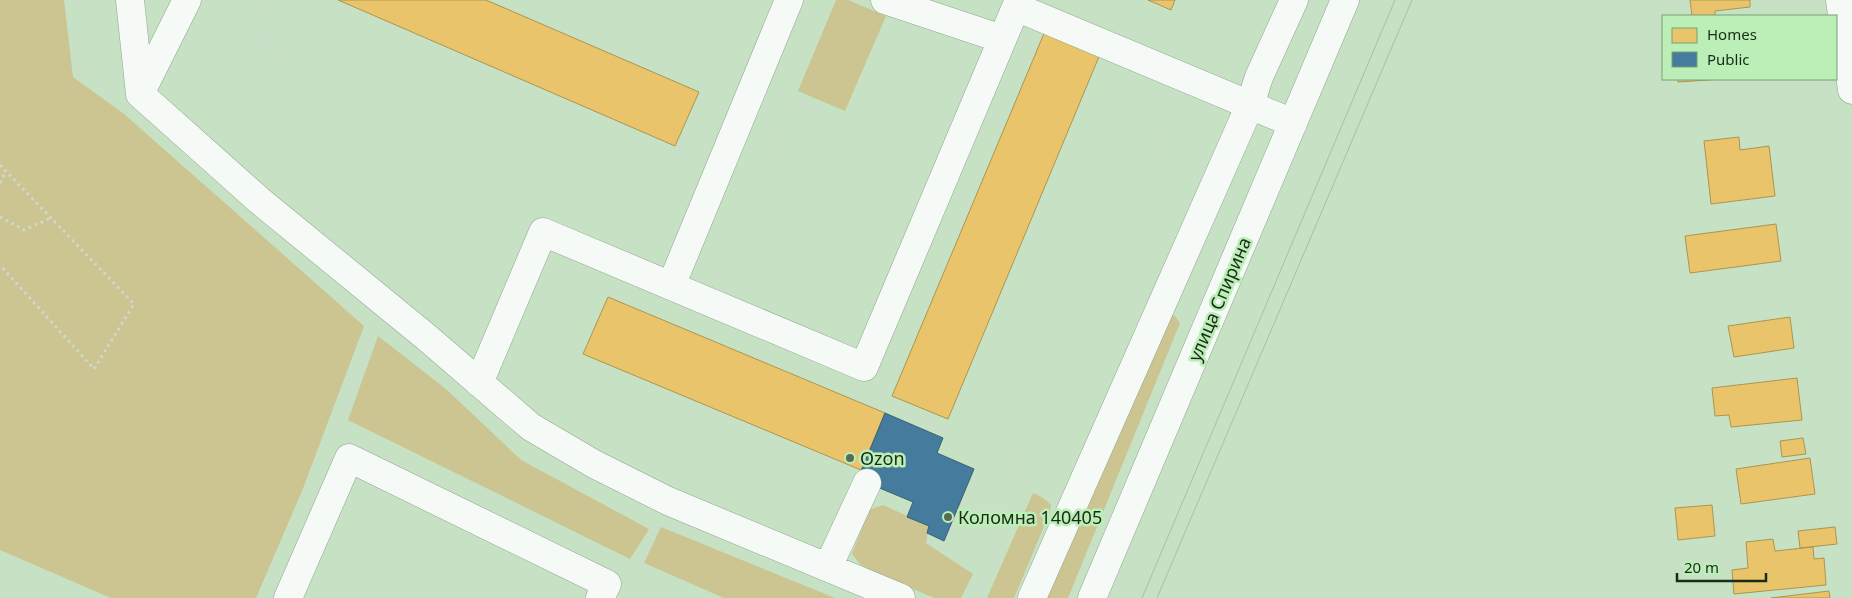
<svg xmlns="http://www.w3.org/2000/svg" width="1852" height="598" font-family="'Noto Sans',sans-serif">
<rect width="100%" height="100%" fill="#c6e1c4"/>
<path fill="#ccc491" d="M0,0h64l9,77 51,37 240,212 -62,165 -46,107h-145l-111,-48z
M836,0h12l38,16 -41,95 -47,-20z
M1167,312l8,4 5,7 -112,275h-22z
M378,336l68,53 75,71 128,69 -19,30 -282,-139z
M1033,493c8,3 12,6 18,12l-1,7 -36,86h-27z
M883,505l46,21 -3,17 47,31 -12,24h-27l-62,-27 -12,-7 -8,-10 17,-44z
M661,527l174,71h-111l-80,-35z"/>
<path fill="#e9c46a" stroke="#ab9651" d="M338,0h148l213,92 -24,54z
M1148,0h27l-4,10z
M1690,0h60v7l-35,4v5h-23z
M1048,24l55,23 -155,372 -56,-23z
M1678,79h45l-45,3z
M1739,137l1,13 29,-4 6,50 -64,8 -7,-63z
M1776,224l5,37 -91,12 -5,-37z
M608,297l277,116 -24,57 -278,-116z
M1790,317l4,31 -60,9 -6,-31z
M1797,378l5,42 -71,7 -2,-12 -14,1 -3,-28z
M1803,438l3,16 -24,3 -2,-16z
M1810,458l5,36 -74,10 -5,-35z
M1712,505l3,31 -37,4 -3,-32z
M1835,527l2,17 -37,4 -2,-17z
M1773,539l2,12 38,-4 1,12 10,-1 2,27 -92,9 -2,-24 16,-2 -2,-26z
M1829,591l1,7h-59z"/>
<path fill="#457b9d" stroke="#386375" d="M885,413l58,25 -6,15 37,16 -30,72 -17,-8 2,-7 -22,-9 6,-15 -55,-23z"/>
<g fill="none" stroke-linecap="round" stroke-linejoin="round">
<defs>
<path id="minor" d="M130,0l10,94 47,-94
M885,0l117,39
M1840,0l12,90
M140,94l120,107 165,135 106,91 63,37 74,37 233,97
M671,286l118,-286
M479,383l64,-151 321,135 152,-360 277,116
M828,567l39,-84
M288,598l61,-140 258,126 -7,14
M1032,598l218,-493 9,-28 35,-77"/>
<path id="major" d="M1092,598l253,-598"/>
</defs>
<use href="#minor" stroke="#91a68f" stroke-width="29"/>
<use href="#major" stroke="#91a68f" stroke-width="29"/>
<path stroke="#d0d8d0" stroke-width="3" stroke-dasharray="2.5 4" stroke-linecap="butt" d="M79,0l12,73 19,19
M258,0l58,209
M210,16l242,119 25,-19 138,71 63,-29 39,-99
M265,21l12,-21
M1201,54l24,-54
M1130,87l31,62
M782,94l141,60
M767,132l81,197
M0,165l134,139 -40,65 -94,-104
M0,183l6,-12
M0,217l24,13 27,-12
M718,275l74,-176
M879,391l6,10 131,66 36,16
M335,433l39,-101
M953,520l47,23
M635,576l21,-49
M977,598l43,-102 -4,-29 145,-317 18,-44"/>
<use href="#minor" stroke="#f6faf6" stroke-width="28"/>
<use href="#major" stroke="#f6faf6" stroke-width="28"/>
<path stroke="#b2b9b2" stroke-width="1" d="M1142,598l253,-598
M1157,598l255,-598"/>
</g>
<g fill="#566b54" stroke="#bceeb7" stroke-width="2">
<circle cx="850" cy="458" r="5"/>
<circle cx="948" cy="517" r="5"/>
</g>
<g text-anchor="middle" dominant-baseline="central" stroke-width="5" stroke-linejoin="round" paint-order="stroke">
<g font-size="18" fill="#192c17" stroke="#bceeb7">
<text transform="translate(1219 299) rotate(-67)">улица Спирина</text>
</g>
<g font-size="18" fill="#192c17" stroke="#bceeb7" text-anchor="start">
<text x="860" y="458">Ozon</text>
<text x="958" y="517">Коломна 140405</text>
</g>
</g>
<rect x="1662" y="15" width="175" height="65" fill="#bceeb7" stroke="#7ba077"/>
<rect x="1672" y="28" width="25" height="15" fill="#e9c46a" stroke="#7ba077"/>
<text x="1707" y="40" font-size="15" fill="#192c17">Homes</text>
<rect x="1672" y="52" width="25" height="15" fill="#457b9d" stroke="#7ba077"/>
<text x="1707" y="65" font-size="15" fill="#192c17">Public</text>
<path d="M1677 573v8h89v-8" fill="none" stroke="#192c17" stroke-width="2.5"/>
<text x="1684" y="573" font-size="15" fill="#192c17" stroke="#bceeb7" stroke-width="4" paint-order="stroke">20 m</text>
</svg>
